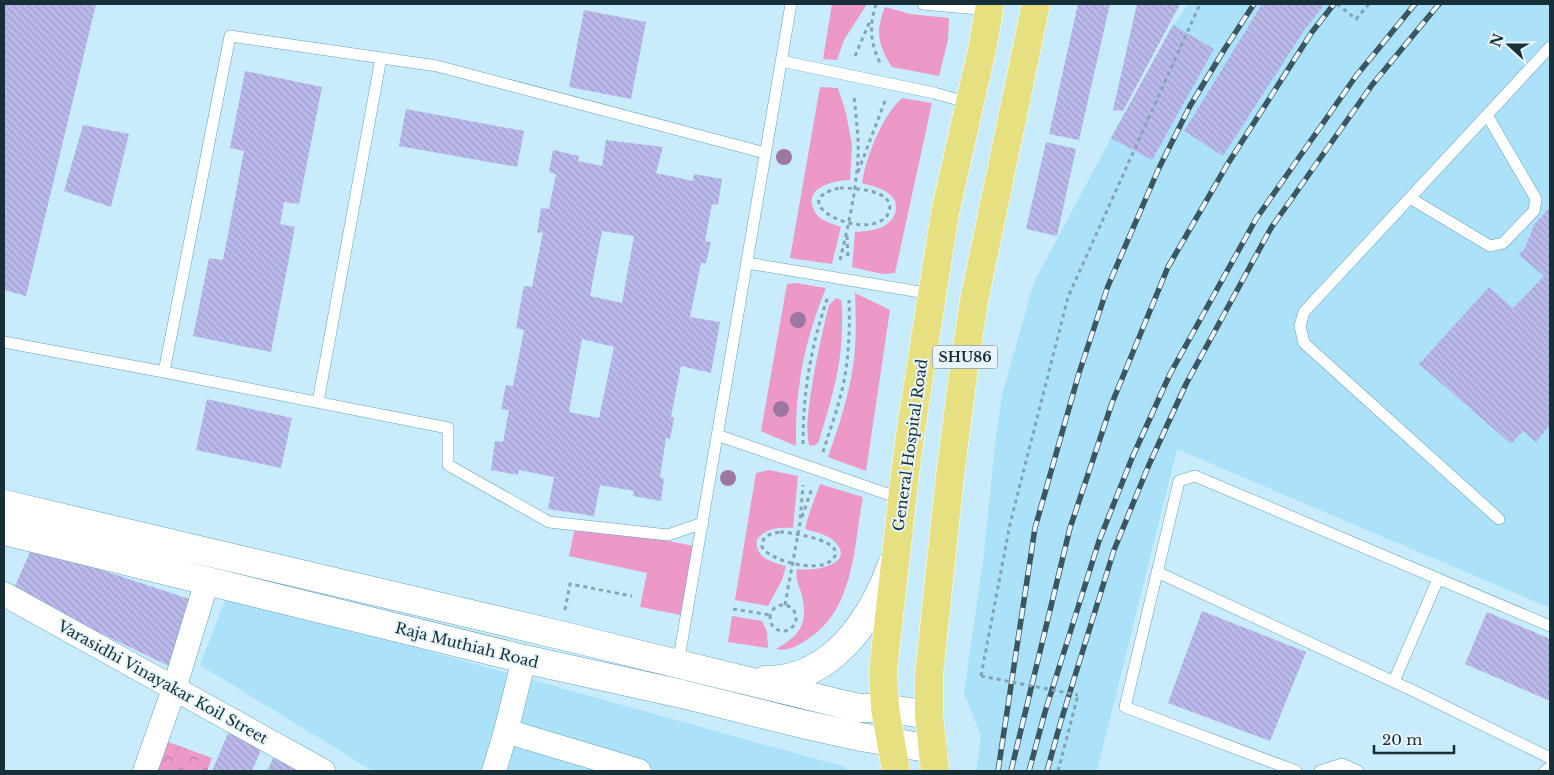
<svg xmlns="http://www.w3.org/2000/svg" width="1554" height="775" font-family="'Libre Baskerville',serif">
<defs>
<pattern id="park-crowns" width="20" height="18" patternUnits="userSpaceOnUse" patternTransform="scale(1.25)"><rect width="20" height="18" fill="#ed99c8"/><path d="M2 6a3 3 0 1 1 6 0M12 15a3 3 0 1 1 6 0" fill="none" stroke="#bf7da3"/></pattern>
<pattern id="building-back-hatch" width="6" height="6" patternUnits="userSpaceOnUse" patternTransform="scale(1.25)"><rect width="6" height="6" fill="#bab9eb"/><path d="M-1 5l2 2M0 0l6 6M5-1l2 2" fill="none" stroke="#9f9fca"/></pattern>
</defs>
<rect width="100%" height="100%" fill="#c8ecfb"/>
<path fill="#abe2f9" d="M1188,4h362v604l-373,-159 -80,322h-121l5,-34 -17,-45 19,-130 12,-117 7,-50 32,-113 77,-144 62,-113z
M227,595l618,172 3,4h-475l-173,-106z"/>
<path fill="url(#park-crowns)" d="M157,738l55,20 -5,13h-62z"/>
<path fill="#ed99c8" d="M832,4h35l-23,36 -7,20 -14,-1z
M885,7l25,7 39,4 -1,22 -9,36 -47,-9c-14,-22 -17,-35 -7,-60z
M820,87l18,1 8,25 6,32 -2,35c-14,0 -42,6 -38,25 1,3 3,8 5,10 7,7 16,9 24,12l-9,37 -42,-6z
M902,98l30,5 -37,170 -13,1 -30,-7 3,-35c17,-1 37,-3 41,-22 0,-5 0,-8 -3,-12 -6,-9 -21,-12 -31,-15 4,-26 20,-67 40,-85z
M796,283l30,5c-13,32 -23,65 -27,100 -3,19 -3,39 -3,58l-35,-15 26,-147z
M855,293l35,17 -24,161 -38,-14c9,-26 18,-52 23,-79 6,-28 5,-57 4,-85z
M836,298l5,2c2,9 1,18 1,27 0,40 -12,77 -23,114l-3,4 -6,1c-10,-17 13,-118 19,-141z
M769,470l29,6 -5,52c-15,-1 -26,0 -36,11 -3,19 15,23 29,27l-4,14 -14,26 -33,-6 21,-127z
M820,484l43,13c-10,52 -8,114 -58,144 -8,5 -19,11 -29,8 26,-15 33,-27 25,-57 -3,-8 -6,-15 -4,-23 16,3 61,-5 37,-28 -7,-7 -20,-9 -29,-12l3,-12z
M576,523l118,23 -13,69 -41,-8 7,-34 -78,-17z
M732,616l30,5 5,11 1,16 -40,-6z"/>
<path fill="url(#building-back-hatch)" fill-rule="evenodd" d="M4,4h92l-70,292 -22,-6z
M1078,4h32l-31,136 -30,-6z
M1137,4h43l-57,107 -10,-1z
M1262,4h63l-20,25 -82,127 -39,-25z
M584,10l62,12 -15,77 -62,-12z
M1173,25l41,24 -62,111 -41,-22z
M245,71l77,16 -23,117 -15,-2 -4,22 15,3 -24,125 -78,-16 16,-78 14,2 21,-109 -14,-3z
M406,109l118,22 -7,36 -118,-21z
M83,125l46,9 -18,73 -47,-16z
M606,140l57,7 -7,26 37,8 1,-7 28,5 -4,26 -6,-1 -7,37 6,1 -5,21h-5l-11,54 30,5 -9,51 -30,-7 -10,51 3,1 -4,21 -4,-1 -6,39 4,2 -3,22 -28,-5 1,-5 -34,-6 -6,31 -46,-7 6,-32 -35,-7 -1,5 -27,-5 4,-29 8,1 6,-32 -8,-1 5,-24 7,1 11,-56 -8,-2 8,-42 8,1 11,-55 -6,1 4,-25 8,1 7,-35 -7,-2 4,-22 26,6 -1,5 24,5zM602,231l32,5 -12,67 -32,-7zM582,339l32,8 -15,71 -30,-6z
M1046,142l30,7 -19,87 -31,-7z
M1550,207v218l-14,17 -13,-11 -12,13 -92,-80 70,-77 24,21 31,-32 -25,-21 6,-7 9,-23z
M207,399l85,19 -11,50 -85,-18z
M32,547l160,53 -19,68 -160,-77z
M1202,611l104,41 -36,89 -102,-38z
M1487,612l63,27v62l-85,-37z
M229,731l34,14 -11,26h-40z
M274,756l25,12 -2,3h-30z"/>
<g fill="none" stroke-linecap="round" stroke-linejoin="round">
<defs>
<path id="service" d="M923,4l66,6
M781,61l153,32 36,10
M1410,198l80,48 13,-3 31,-32 2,-12 -49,-84
M747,263l185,31
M4,342l160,30
M318,402l63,-344
M717,435l185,64
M1499,519l-195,-176 -4,-17 4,-14 246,-265
M703,523l-35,12 -119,-13 -101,-57v-37l-284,-56 66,-336 207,30 328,87
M1157,572l261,121 132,65
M678,664l113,-660
M1394,681l44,-102
M1296,771l-171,-64 54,-226 16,-5 355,150
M1320,771l22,-7 16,7
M1545,771l5,-4"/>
<path id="minor" d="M4,594l319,177
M506,731l133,40
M145,771l29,-82 33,-108
M494,771l12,-40 18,-72"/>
<path id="secondary" d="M4,504l556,131 282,69 18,4h25l44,7
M4,531l520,128 158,35 116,29 63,14 72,12
M765,680c66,1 107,-60 127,-116"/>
<path id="primary" d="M896,771l-11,-63 -2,-37 22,-197 7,-52 33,-209 38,-168 7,-41
M935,771l-6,-56v-40l21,-199 15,-116 9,-59 62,-297"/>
</defs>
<use href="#service" stroke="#65a0b8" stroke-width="12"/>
<use href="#minor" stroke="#65a0b8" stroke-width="25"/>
<use href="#secondary" stroke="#65a0b8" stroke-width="29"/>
<use href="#primary" stroke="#fff" stroke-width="29"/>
<path stroke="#84a4b1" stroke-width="3" stroke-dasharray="4 4" stroke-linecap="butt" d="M876,4c-7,23 -6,37 4,59
M1337,4l19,15 13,-15
M855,56l15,-35
M858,172l27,-71
M840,188c13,0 56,2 49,23 -2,8 -9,11 -17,13 -30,6 -83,-25 -32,-36z
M847,236l1,24
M840,260c8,-33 16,-68 18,-102 1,-21 -2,-41 -4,-62
M803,444c0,-54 8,-97 25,-148
M823,452c7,-23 16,-46 21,-71 5,-27 6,-54 5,-81
M802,517l10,-29
M780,532c9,0 77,10 49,30 -14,10 -59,-1 -67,-15 0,-12 8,-13 18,-15z
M785,605l15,-82 3,-38
M770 618a13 13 0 1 1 26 0a13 13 0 1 1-26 0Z
M733,609l38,6
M565,610l5,-26 62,12
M981,676l29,-152 58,-227 132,-293
M1058,771l20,-76"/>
<use href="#service" stroke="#fff" stroke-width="11"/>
<use href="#minor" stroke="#fff" stroke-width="24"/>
<use href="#secondary" stroke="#fff" stroke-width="28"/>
<use href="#primary" stroke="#e6e080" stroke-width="28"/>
<defs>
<path id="rail" d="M998,771l37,-243 44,-155 29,-87 51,-118 31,-62 34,-56 30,-46
M1011,771l59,-243 42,-125 56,-136 59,-102 85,-133 22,-28
M1029,771l16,-59 54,-171 33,-83 38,-84 86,-155 100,-143 59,-72
M1047,771l14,-50 53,-171 34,-83 38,-83 85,-156 101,-143 67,-81"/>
</defs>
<use href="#rail" stroke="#3b5661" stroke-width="5.5"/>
<use href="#rail" stroke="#e9f5fa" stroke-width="4" stroke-dasharray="11" stroke-linecap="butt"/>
<path stroke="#84a4b1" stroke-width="3" stroke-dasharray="4 4" stroke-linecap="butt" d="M981,676l97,19"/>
</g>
<g fill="#9e76a2">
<circle cx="784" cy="157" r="8"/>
<circle cx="798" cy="320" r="8"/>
<circle cx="781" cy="409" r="8"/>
<circle cx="728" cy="478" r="8"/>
</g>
<g text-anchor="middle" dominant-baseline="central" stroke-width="4" stroke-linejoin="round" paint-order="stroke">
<rect fill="#e9f5fa" stroke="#556a73" stroke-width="1" x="932.5" y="345.5" width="65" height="23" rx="4"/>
<g font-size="14" font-weight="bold" fill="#162f39">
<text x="965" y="357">SHU86</text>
</g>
<g font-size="15" fill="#162f39" stroke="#e9f5fa">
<text transform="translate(910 445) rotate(-82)">General Hospital Road</text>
<text transform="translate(467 645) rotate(14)">Raja Muthiah Road</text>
<text transform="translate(163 682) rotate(29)">Varasidhi Vinayakar Koil Street</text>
</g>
</g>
<rect width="1554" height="775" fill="none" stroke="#162f39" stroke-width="10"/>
<g transform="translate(1509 45) rotate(291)" stroke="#e9f5fa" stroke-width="4" paint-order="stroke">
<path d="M0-4L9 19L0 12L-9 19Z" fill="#162f39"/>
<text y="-8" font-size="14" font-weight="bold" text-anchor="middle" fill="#162f39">N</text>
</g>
<path d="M1374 745v8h80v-8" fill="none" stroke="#162f39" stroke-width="2.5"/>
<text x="1382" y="745" font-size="15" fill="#162f39" stroke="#e9f5fa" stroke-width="4" paint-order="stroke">20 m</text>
</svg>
